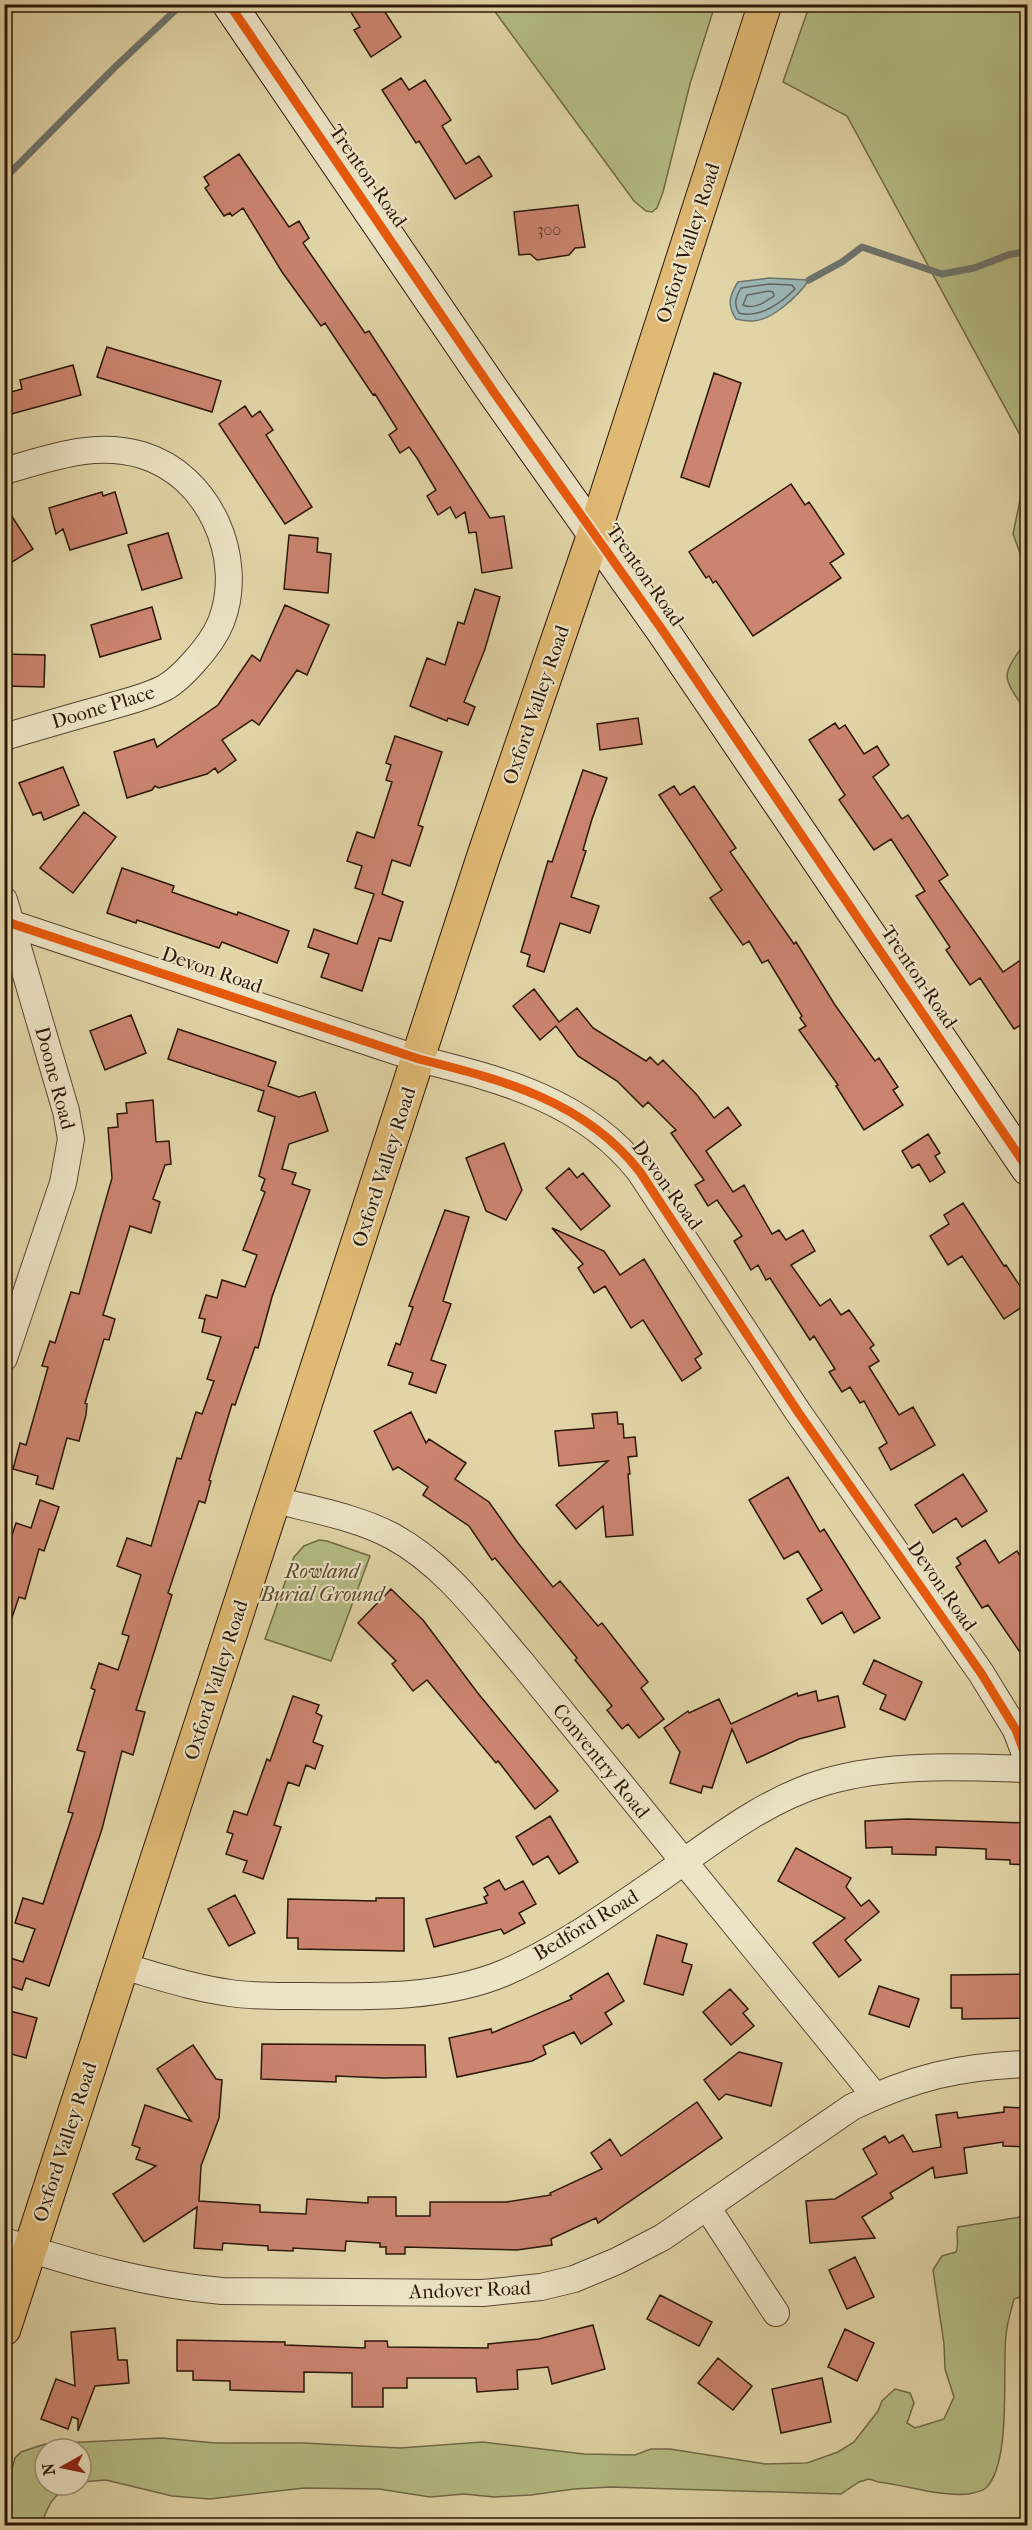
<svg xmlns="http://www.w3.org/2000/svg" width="1032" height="2530" font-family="'IM FELL French Canon',serif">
<rect width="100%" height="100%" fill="#e1d5a7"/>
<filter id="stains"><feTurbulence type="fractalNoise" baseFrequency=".00333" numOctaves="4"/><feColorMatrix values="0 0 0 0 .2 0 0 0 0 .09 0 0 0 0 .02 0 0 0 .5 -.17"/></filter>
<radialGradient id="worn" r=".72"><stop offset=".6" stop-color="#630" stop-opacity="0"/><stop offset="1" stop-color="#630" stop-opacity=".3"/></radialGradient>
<path fill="#b5bd85" stroke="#706a46" stroke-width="1.5" d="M810,4l217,1v443l-180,-332 -64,-34z
M490,5h225l-25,79 -27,108 -6,16 -5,4 -6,-1 -12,-10z
M1027,467v105l-14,-38z
M1027,640v73c-26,-39 -27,-35 0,-73z
M319,1540l8,1 43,15 -39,105 -66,-22 29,-82 10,-11z
M1027,2216v79l-13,4c-3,12 -7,24 -8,36 -4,35 6,127 -20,153 -4,3 -12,5 -17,6 -30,3 -62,-9 -91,-12l-9,-3 -10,3 -18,12 -230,-7 -37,2 -43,6 -37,2 -30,-3 -34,3 -51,-8 -75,-1 -94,11 -38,-3 -66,-16 -25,2v-33h-36v36h28c-20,8 -25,21 -32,40h-36v-31l10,-36 6,-6 24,-8 117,-6 53,5h88l97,5 82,-6 102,12 51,1 16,-6h19l95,15 42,-1 31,-11 16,-10 24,-31 4,-10 13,-12 15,4 4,10 -7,20 8,5 29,-9 10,-22 -9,-28 -1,-25 -11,-74 9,-14 14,-4c4,-8 -1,-17 2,-25z"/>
<path fill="#9bb5b4" stroke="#6f766f" stroke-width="1.5" d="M769,278l40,2c-10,15 -38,42 -58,41 -5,0 -11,-1 -15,-2 -9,-14 -7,-23 2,-37z"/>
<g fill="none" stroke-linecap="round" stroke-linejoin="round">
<path stroke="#64665e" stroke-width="1.5" d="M769,284l23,1 3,4c-14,14 -36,30 -56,24 -6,-9 -3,-16 2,-25z
M769,291l4,1 1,4c-9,6 -20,14 -31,9l4,-10z"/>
<path stroke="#6f766f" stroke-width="7" d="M4,179l110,-111 68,-64
M809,280l33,-18 20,-15 80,27 32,-6 34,-13 20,-4"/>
</g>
<path fill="#cb846f" stroke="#2c1708" stroke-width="1.5" d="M346,4h34l21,33 -30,20 -17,-27 6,-3z
M401,78l8,12 16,-10 26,40 -9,6 24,38 13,-8 13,20 -37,23 -36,-58 -3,2 -34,-53z
M239,154l50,73 10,-6 10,17 -6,5 62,90 4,-2 121,187 14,-2 8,52 -30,5 -6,-41 -7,1 -4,-21 -9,6 -6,-11 -12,8 -11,-19 9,-6 -19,-32 -8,-11 -9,6 -11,-18 8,-6 -22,-35 -2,1 -48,-72 -4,3 -39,-54 -39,-64 -11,8 -2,-3 -6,3 -19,-28 4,-3 -5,-8z
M578,205l7,42 -10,1 -6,7 -32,5 -7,-6 -11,1 -5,-43z
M107,347l114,34 -9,31 -115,-35z
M73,365l8,30 -77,21v-22l18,-5 -2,-9z
M714,373l27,10 -32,104 -28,-10z
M245,406l7,11 8,-6 13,19 -7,5 46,72 -27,17 -66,-100z
M791,484l14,21 4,-3 35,52 -14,9 11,15 -88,58 -37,-55 -3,2 -4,-7 -3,2 -17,-26z
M102,492l1,4 12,-4 12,41 -57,17 -7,-21 -7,5 -7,-26z
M4,504l29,45 -29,18z
M168,533l14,45 -40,12 -14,-45z
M289,535l29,3 -1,14 14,2 -3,39 -44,-4z
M475,589l25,8 -15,52 -21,53 11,5 -7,18 -20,-7 -1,3 -37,-15 17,-48 18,7 13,-43 6,2z
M285,605l44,20 -22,50 -10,-5 -38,55 -7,-5 -30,20 14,20 -18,13 -3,-5 -8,6 -48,14 -4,-2 -3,4 -25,8 -13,-46 40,-13 3,8 61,-42 34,-50 8,6z
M152,607l9,32 -61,18 -9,-32z
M4,654l41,1 -1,32 -40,-1z
M638,718l4,26 -42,6 -3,-26z
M835,723l4,6 6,-4 19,29 13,-8 12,19 -16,12 29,42 6,-4 40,60 -9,6 64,91 25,-17v66l-14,8 -34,-51 -10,7 -24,-35 4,-3 -34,-51 9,-5 -34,-52 -17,11 -35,-50 6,-5 -36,-55z
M395,736l47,16 -24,73 5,2 -13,39 -18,-6 -10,34 21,8 -12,39 -12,-3 -17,53 -41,-14 8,-23 -21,-7 6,-18 43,15 17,-50 -19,-6 7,-22 -15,-5 10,-29 17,6 18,-56 -6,-2 5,-15 -5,-2z
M63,767l16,38 -35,15 -3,-8 -8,3 -14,-32z
M583,770l24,8 -15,41 -9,31 3,1 -15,46 28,9 -9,27 -30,-10 -16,49 -17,-6 3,-11 -9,-3 27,-91 4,1z
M674,786l6,9 14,-9 42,62 -6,4 64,92 2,-2 39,63 40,56 4,-3 19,29 -5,3 10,15 -39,25 -28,-44 2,-1 -39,-55 7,-4 -6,-8 2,-2 -34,-56 -6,3 -13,-22 -6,4 -33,-47 12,-8 -63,-95z
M84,812l32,25 -43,56 -33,-25z
M122,868l52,18 -2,6 65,23 1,-3 51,19 -12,32 -55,-21 -3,6 -82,-28 -1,3 -29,-10z
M534,989l25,33 18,-14 16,20 53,33 4,-4 8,8 5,-5 34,35 17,23 14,-11 13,18 -35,26 27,41 11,-7 28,49 7,-4 7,10 17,-10 12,21 -24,14 29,41 10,-7 11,16 8,-5 25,35 -4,3 9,13 -10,6 30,48 14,-8 22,38 -44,25 -12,-22 8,-5 -23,-42 -4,2 -10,-16 -8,5 -13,-20 6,-3 -21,-33 -4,4 -40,-62 -4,2 -8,-15 -7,5 -17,-29 8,-5 -25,-36 -9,6 -13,-21 9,-5 -33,-47 5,-3 -28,-28 -5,5 -26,-26 -39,-25 -22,-30 -16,14 -27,-34z
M131,1015l15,38 -41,17 -15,-39z
M178,1029l98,33 -8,24 31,11 16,-5 13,39 -39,13 -7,25 14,4 -4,11 18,6 -38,107 -14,51 -3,-1 -20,58 -3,-1 -23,76 2,1 -6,22 -6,-2 -31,92 4,2 -36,115 9,2 -12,43 -11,-4 -20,78 -53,157 -23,-8 -4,12 -18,-6v-28l19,6 12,-33 -20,-6 8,-25 20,6 30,-91 -5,-1 17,-60 -8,-2 18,-60 -4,-2 8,-25 19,7 11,-34 -7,-2 19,-59 -24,-9 10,-28 24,8 26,-88 4,1 15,-47 6,2 12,-33 -7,-2 14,-42 -19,-5 3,-13 -6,-1 7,-23 11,3 5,-18 23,7 12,-32 -14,-5 22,-58 -4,-2 4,-11 -6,-3 16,-59 -17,-6 6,-20 -96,-32z
M153,1100l3,42 13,-1 2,23 -6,1 -12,34 7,3 -9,31 -21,-7 -27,89 12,4 -6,21 -5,-1 -19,64 2,1 -1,11 -7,26 -12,-3 -14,51 -17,-5 2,-8 -25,-7 7,-26 6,2 22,-78 -6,-1 8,-25 5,2 16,-51 8,2 33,-116 -4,-50 10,-1 -1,-13 10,-1 -1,-10z
M928,1134l12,19 -5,3 10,16 -15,10 -11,-18 -7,4 -10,-17z
M504,1143l18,47 -16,30 -20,-9 -20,-53z
M569,1168l8,10 6,-5 27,33 -29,24 -35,-42z
M963,1203l41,63 2,-1 22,33v5l-24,16 -42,-63 -14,9 -18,-29 19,-12 -5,-9z
M445,1210l24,7 -26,84 8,3 -20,56 15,5 -10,28 -27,-9 4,-11 -25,-8 8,-22 4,2 13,-38 -4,-1z
M552,1228l52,23 16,24 24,-16 58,95 -7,5 6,9 -19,13 -39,-61 -12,8 -26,-42 -11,7 -16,-25 5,-4z
M411,1412l15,31 3,-4 37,24 -11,16 34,23 29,41 35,44 7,-6 38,45 4,-3 46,59 -7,6 23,31 -25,19 -11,-14 -6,5 -15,-19 5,-4 -37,-46 2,-2 -82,-100 -3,2 -23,-34 -46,-31 5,-8 -30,-20 -5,3 -19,-39z
M617,1412l1,12h5l1,14 11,-1 2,19 -9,1 2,17h-2l5,61 -27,2 -3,-31 -27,23 -20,-24 52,-44 -49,5 -4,-35 39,-3 -2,-14z
M963,1474l24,37 -25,16 -6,-9 -23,15 -18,-28z
M788,1477l32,55 4,-3 56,89 -26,15 -12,-21 -20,12 -15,-25 15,-9 -24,-39 -14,8 -35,-59z
M40,1500l19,7 -15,44 -5,-2 -14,50 -6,-2 -11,32h-4v-83l4,1 8,-24 15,5z
M985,1540l14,23 18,-12 11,17v96l-40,-59 -6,3 -26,-41 5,-3 -4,-6z
M391,1589l32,31 54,72 81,99 -23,18 -37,-48 -2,2 -69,-83 -14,11 -21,-27 4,-3 -38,-38z
M874,1660l48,22 -17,38 -25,-11 6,-14 -23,-11z
M816,1691l2,10 20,-5 7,31 -46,12 -52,24 -15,-34 -20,59 -9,-2 -2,7 -31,-10 10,-31 -16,-24 24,-17 1,2 30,-14 12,25 66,-31 1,3z
M293,1696l26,9 -3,8 6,3 -9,26 10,4 -8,23 -9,-4 -7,21 -11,-4 -14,43 7,2 -18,52 -20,-7 4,-11 -21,-7 7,-20 -6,-2 7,-21 13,4 20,-56 3,2z
M550,1816l28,46 -19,12 -11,-18 -15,9 -17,-28z
M907,1819l121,4v42l-18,-1v-4l-24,-1v-10l-50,-2v8l-44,-1v-7l-26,1 -1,-27z
M796,1848l55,30 -5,9 15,19 8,-6 10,12 -34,28 16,20 -22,17 -26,-34 32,-25 -67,-37z
M499,1880l6,10 18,-9 13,23 -17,9 6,10 -21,11 -3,-5 -67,18 -8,-28 61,-16 -3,-6 4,-2 -4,-7z
M235,1895l20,38 -26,13 -21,-37z
M376,1898h28v53l-106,-2v-11h-11l1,-39 88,2z
M657,1935l30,9 -5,18 10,3 -9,30 -39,-11z
M608,1973l16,28 -19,12 7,11 -31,20 -7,-12 -31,14 3,8 -14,7 -75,16 -8,-39 42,-9 1,4 80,-34 -2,-3z
M1028,1974v44l-66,1v-11h-11v-33z
M879,1986l40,13 -10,28 -40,-13z
M730,1989l18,20 -5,4 11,13 -23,19 -28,-33z
M10,2011l27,7 -11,40 -22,-6v-23z
M262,2044l163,1 1,32 -42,1 -48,-2v6l-75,-3z
M193,2045l23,34 6,1 -3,38 -18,48 -2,35 61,4v7l46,2 1,-15 61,4v-6h28v19h34v-14h76l45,-7 -1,-2 52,-24 -11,-16 19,-14 11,17 76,-54 25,36 -124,85 -2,-5 -45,21 1,6 -35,5 -112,-3v7h-19v-7h-6v-4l-34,-2 -1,10 -52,-3v3l-25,-1v-4l-45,-3 -1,7 -28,-2 3,-41 -53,35 -31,-48 43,-28 -20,-7 4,-11 -8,-3 13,-40 46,16 -34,-52z
M739,2052l43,11 -11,43 -45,-12 -7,6 -15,-20z
M1004,2107l22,1 2,39 -25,-1v-4l-39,6 3,25 -32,5 -2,-11 -43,26 3,5 -31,19 13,21 -65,5 -4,-42 29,-2 42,-25 -14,-25 22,-13 4,7 14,-8 10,17 28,-5 -5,-32 21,-3 1,6 46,-6z
M855,2257l19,40 -27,12 -18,-39z
M660,2295l52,27 -13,24 -52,-27z
M593,2325l12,44 -53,15 -4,-17 -31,3 1,19 -41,3 -1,-14h-69v10h-24v19h-31v-34l-48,-1v20l-74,-2v-9l-37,-1v-9h-16v-31l108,2v3l80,3v-7h22l1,6 100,1v-4l51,-5z
M115,2328l3,32h9l2,23 -34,3 -17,45v-12l-6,-2 -4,12 -27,-10 15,-40 19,7 -4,-54z
M845,2329l29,14 -17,38 -29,-14z
M718,2358l34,28 -19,24 -35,-27z
M822,2378l9,44 -50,11 -9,-44z"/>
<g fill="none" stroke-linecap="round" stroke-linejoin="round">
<defs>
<path id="street" d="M4,471c47,-13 90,-30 138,-16 67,20 104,103 79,167 -6,15 -17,29 -28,41 -8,9 -17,18 -27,24 -18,10 -41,15 -61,21 -33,9 -67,19 -101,29
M4,900l62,211 5,28 -8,44 -59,175
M4,921l415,138c84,21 166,42 221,113l158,240 183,261 35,57 12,32
M275,1500c39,10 81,17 117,36 54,29 91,82 130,127l353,433
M122,1966c36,10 71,22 108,27 26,4 52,3 78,3 64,1 136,2 196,-23 49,-21 94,-52 138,-82 58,-39 115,-89 183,-109 64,-19 136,-15 203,-13
M707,2207l69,106
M4,2241c72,23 143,44 218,50l261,2 58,-6 33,-8 43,-18 46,-24 189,-130c60,-29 108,-41 176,-43"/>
<path id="secondary" d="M229,4l264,387 170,240 365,538"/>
<path id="primary" d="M4,2329l479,-1471 111,-324 171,-530"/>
</defs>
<use href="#street" stroke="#594630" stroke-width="28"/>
<use href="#secondary" stroke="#2c1708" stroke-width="35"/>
<use href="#primary" stroke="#2c1708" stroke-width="35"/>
<use href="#street" stroke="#ece4c6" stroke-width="26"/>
<use href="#secondary" stroke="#ece4c6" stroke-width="33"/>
<use href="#primary" stroke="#e0ba74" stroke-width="33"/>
<defs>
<path id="cycleway" d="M229,4l264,387 170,240 365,538
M4,921l415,138c84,21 166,42 221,113l158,240 183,261 35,57 12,32"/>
</defs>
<use href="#cycleway" stroke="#ece4c6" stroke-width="13"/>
<use href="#cycleway" stroke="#e8590c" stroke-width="9"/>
</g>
<g text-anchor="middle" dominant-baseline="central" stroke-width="4.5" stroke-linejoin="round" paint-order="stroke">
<g font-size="16" fill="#543222">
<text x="549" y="229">300</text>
</g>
<g font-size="20" fill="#2c1708" stroke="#ece4c6">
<text transform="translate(368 176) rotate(55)">Trenton Road</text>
<text transform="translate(688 243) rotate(-72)">Oxford Valley Road</text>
<text transform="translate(645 575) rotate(55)">Trenton Road</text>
<text transform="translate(536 705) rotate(-71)">Oxford Valley Road</text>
<text transform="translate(103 707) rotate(-17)">Doone Place</text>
<text transform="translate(212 970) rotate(19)">Devon Road</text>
<text transform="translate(919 977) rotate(56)">Trenton Road</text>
<text transform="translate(55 1078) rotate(75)">Doone Road</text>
<text transform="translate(384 1167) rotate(-72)">Oxford Valley Road</text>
<text transform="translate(667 1185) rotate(54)">Devon Road</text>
<text transform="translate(942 1586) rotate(55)">Devon Road</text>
<text transform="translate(216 1680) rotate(-72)">Oxford Valley Road</text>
<text transform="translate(601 1761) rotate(51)">Conventry Road</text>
<text transform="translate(586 1925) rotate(-31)">Bedford Road</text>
<text transform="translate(65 2142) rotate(-72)">Oxford Valley Road</text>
<text transform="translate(470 2290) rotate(-2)">Andover Road</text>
</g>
<g font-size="20" font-style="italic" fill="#55492e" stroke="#ece4c6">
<text x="322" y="1571">Rowland<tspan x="322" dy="23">Burial Ground</tspan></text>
</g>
</g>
<rect width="1032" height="2530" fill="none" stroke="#e1d5a7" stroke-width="24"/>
<rect x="6" y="6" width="1020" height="2518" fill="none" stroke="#2c1708" stroke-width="3"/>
<rect x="12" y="12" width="1008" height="2506" fill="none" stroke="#2c1708" stroke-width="1.5"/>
<g transform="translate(63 2467) rotate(261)"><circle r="28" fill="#ece4c6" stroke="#9f927a" stroke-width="1.5"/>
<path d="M0-4.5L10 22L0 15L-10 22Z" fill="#8f2418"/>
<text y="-9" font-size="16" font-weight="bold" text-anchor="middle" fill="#2c1708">N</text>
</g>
<rect width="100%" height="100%" filter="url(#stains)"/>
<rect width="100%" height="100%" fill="url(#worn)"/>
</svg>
